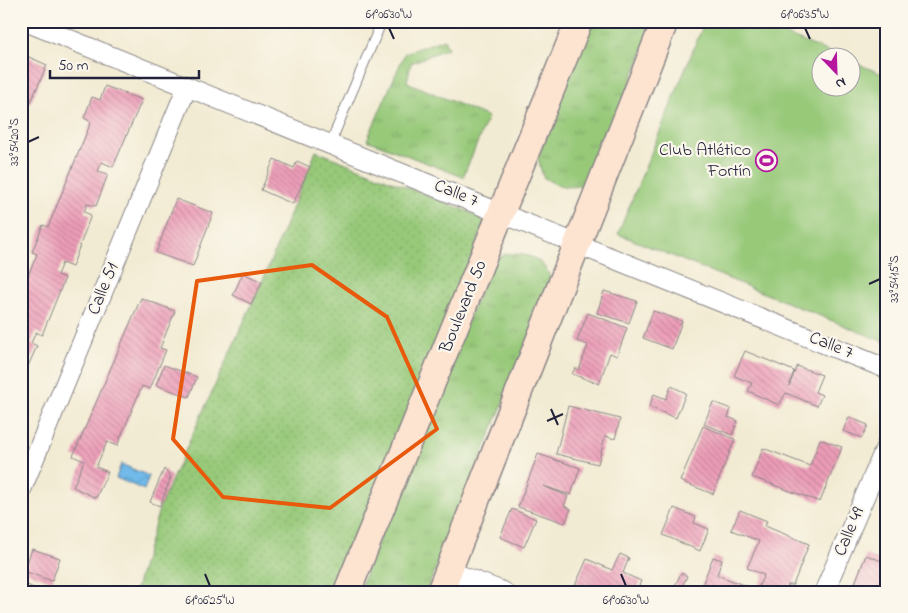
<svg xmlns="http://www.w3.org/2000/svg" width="908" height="613" font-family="'Indie Flower',sans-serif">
<defs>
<pattern id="grass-tufts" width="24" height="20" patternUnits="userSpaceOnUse" patternTransform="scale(1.25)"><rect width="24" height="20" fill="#97c979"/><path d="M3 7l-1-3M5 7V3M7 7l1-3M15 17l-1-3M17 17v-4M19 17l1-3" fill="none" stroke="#82ac6a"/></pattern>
<pattern id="park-dots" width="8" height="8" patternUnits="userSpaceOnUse" patternTransform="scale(1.25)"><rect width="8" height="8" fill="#97c979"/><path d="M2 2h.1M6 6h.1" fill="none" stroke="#82ac6a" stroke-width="1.8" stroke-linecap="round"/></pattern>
<pattern id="water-waves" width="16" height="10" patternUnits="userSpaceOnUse" patternTransform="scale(1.25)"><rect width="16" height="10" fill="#71bae9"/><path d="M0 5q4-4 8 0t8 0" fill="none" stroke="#5c97be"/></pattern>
<pattern id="building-back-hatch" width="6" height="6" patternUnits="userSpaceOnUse" patternTransform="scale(1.25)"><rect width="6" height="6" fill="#ed9db8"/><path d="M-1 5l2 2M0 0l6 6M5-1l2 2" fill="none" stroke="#c08097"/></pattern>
</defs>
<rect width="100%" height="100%" fill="#fbf7ec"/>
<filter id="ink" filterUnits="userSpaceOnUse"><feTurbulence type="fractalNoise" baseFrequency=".02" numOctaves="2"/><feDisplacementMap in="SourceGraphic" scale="10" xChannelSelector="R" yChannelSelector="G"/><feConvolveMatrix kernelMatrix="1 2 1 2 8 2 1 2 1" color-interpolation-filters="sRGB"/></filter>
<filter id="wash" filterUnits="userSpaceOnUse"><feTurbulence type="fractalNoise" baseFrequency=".0096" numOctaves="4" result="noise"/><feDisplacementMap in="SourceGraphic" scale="20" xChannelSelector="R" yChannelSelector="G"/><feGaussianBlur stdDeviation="1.12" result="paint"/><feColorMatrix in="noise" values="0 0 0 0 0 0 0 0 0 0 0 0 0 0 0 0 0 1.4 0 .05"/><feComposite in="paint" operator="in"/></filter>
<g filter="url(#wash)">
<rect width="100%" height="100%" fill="#f2ebd3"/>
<path fill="url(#grass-tufts)" stroke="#5c765a" d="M589,21h66l-65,160c-16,10 -32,6 -47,-4l-5,-19z
M444,39l4,9 -37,15 -4,19 81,35 -25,60 -96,-37 38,-87z
M506,254c24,-1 39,5 46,29l-126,309h-68l134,-330z"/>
<path fill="url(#park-dots)" stroke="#5c765a" d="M316,151l153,61 16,10 -145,370h-205l25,-86 102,-224z"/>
<path fill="#97c979" stroke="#5c765a" d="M705,21h46l91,36 -22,1v30h30l1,-27 36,15v267l-269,-109z"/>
<path fill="url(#water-waves)" stroke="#4a6e92" d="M121,464l28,12 -5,14 -28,-12z"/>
<g id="blocks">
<path fill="url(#building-back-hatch)" d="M29,57l18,8 -17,39 -9,-4v-25z
M105,86l37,14 -29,67 -11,-5 -4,9 10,3 -12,32 -9,-2 -3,8 7,3 -19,52 -10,-4 -5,12 8,3 -23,57 -6,-3 -5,11 6,3 -16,36v-66l7,-19 -7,-4 16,-39 -5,-2 11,-27 5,2 43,-105 -7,-4 8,-21 8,3z
M274,159l20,9 3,-7 13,6 -17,37 -32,-14z
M176,199l37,14 -20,53 -37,-13z
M243,273l19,9 -11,22 -18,-9z
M604,291l33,10 -8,22 -32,-10z
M141,298l34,13 -15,37 6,2 -16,39 -8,-3 -25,60 -10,-4 -11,25 12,5 -12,26 -23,-11 11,-26 -11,-5z
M653,311l29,10 -10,28 -29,-11z
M588,313l39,15 -10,28 -7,-3 -11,31 -27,-10 3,-6 4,2 9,-25 -11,-4z
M745,351l49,20 -5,15 8,-20 25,9 -7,17 7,3 -5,11 -31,-13 -7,12 -31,-14 4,-8 -18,-7z
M164,365l33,12 -8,20 -33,-12z
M671,386l15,7 -10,25 -27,-11 5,-13 12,5z
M713,402l18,7 -3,8 10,4 -6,14 -28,-11z
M568,406l52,13 -5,20 -10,-3 -7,28 -42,-10z
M849,417l19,8 -6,13 -19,-7z
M703,426l32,13 -22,55 -33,-13z
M820,439l22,8 -22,55 -68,-25 11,-29 47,18z
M538,454l42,14 -9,27 -28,-9 25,10 -4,10 7,3 -6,14 -47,-16z
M164,469l7,8 -11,29 -10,-4z
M674,508l22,9 -2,6 15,6 -9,22 -37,-16z
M512,509l24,10 -12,28 -24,-10z
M740,510l27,11 -2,5 44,18 -16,41h-5l-2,7h-67l-17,-7 11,-28 9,3 -5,15 40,15 7,-15 -17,-7 12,-27 -28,-11z
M32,549l28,9 -8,23 -28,-10z
M620,554l9,4 -6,15 18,8 -5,11h-64l15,-33 25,11z
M866,555l21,8v29h-25l-9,-4z
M681,573l6,3 -7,16h-8z
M21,582l21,10h-21z"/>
</g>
</g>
<g filter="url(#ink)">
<use href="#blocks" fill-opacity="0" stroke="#8a8687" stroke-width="1"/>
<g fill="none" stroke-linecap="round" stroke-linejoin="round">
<defs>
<path id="lane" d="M330,144l52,-123"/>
<path id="street" d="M24,21l863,348
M21,491l166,-404
M449,571l55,21
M824,592l63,-148"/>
<path id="secondary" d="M347,592l232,-571
M440,592l225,-571"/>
</defs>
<use href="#lane" stroke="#8a8687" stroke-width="11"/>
<use href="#street" stroke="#8a8687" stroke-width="21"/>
<use href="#secondary" stroke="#8a8687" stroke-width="29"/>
<use href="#lane" stroke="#fff" stroke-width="9"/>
<use href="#street" stroke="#fff" stroke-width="19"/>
<use href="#secondary" stroke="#fde4d1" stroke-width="26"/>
</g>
</g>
<path fill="none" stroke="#e8590c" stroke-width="4" stroke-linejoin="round" d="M312,265l75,52 50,112 -107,79 -107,-11 -50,-58 24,-158z"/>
<path fill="none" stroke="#22223b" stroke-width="2" d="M389,28l5,11M805,28l5,11M28,142l11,-5M869,284l11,-5M551,409l7,16M547,421l16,-7M205,574l5,12M621,574l5,12"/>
<defs>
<symbol id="stadium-ring" viewBox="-11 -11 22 22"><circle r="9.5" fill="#fbf7ec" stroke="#b5179e" stroke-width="1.5"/><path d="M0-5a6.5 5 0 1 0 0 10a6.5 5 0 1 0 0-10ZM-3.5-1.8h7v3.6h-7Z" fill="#b5179e"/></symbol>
</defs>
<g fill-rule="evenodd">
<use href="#stadium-ring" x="754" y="148" width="25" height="25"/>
</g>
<g text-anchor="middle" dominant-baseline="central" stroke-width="4.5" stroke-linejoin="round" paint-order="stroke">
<g font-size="18" fill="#22223b" stroke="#fbf7ec" text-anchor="end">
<text x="751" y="151">Club Atlético<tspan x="751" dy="21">Fortín</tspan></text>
</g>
<g font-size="18" fill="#22223b" stroke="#fbf7ec">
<text transform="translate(456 194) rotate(22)">Calle 7</text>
<text transform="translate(104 289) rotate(-68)">Calle 51</text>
<text transform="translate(464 307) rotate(-68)">Boulevard 50</text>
<text transform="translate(831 346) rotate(22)">Calle 7</text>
<text transform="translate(850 532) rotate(-67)">Calle 49</text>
</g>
</g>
<rect width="908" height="613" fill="none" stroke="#fbf7ec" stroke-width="55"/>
<g transform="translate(836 72) rotate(157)"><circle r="24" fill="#fbf7ec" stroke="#a4a2a5"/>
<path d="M0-4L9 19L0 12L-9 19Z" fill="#b5179e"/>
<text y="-8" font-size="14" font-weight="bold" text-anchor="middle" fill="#22223b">N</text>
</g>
<path d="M50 70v8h149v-8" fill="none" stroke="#22223b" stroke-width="2.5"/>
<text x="58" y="70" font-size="15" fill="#22223b" stroke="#fbf7ec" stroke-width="4" paint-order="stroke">50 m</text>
<rect x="28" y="28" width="852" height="558" fill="none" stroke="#22223b" stroke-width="2"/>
<g font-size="12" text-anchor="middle" fill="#22223b">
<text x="389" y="18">61°06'30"W</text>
<text x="805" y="18">61°06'35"W</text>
<text transform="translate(14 142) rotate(-90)" y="4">33°54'20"S</text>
<text transform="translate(894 279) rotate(-90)" y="4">33°54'15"S</text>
<text x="210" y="604">61°06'25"W</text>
<text x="626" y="604">61°06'30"W</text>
</g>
</svg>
